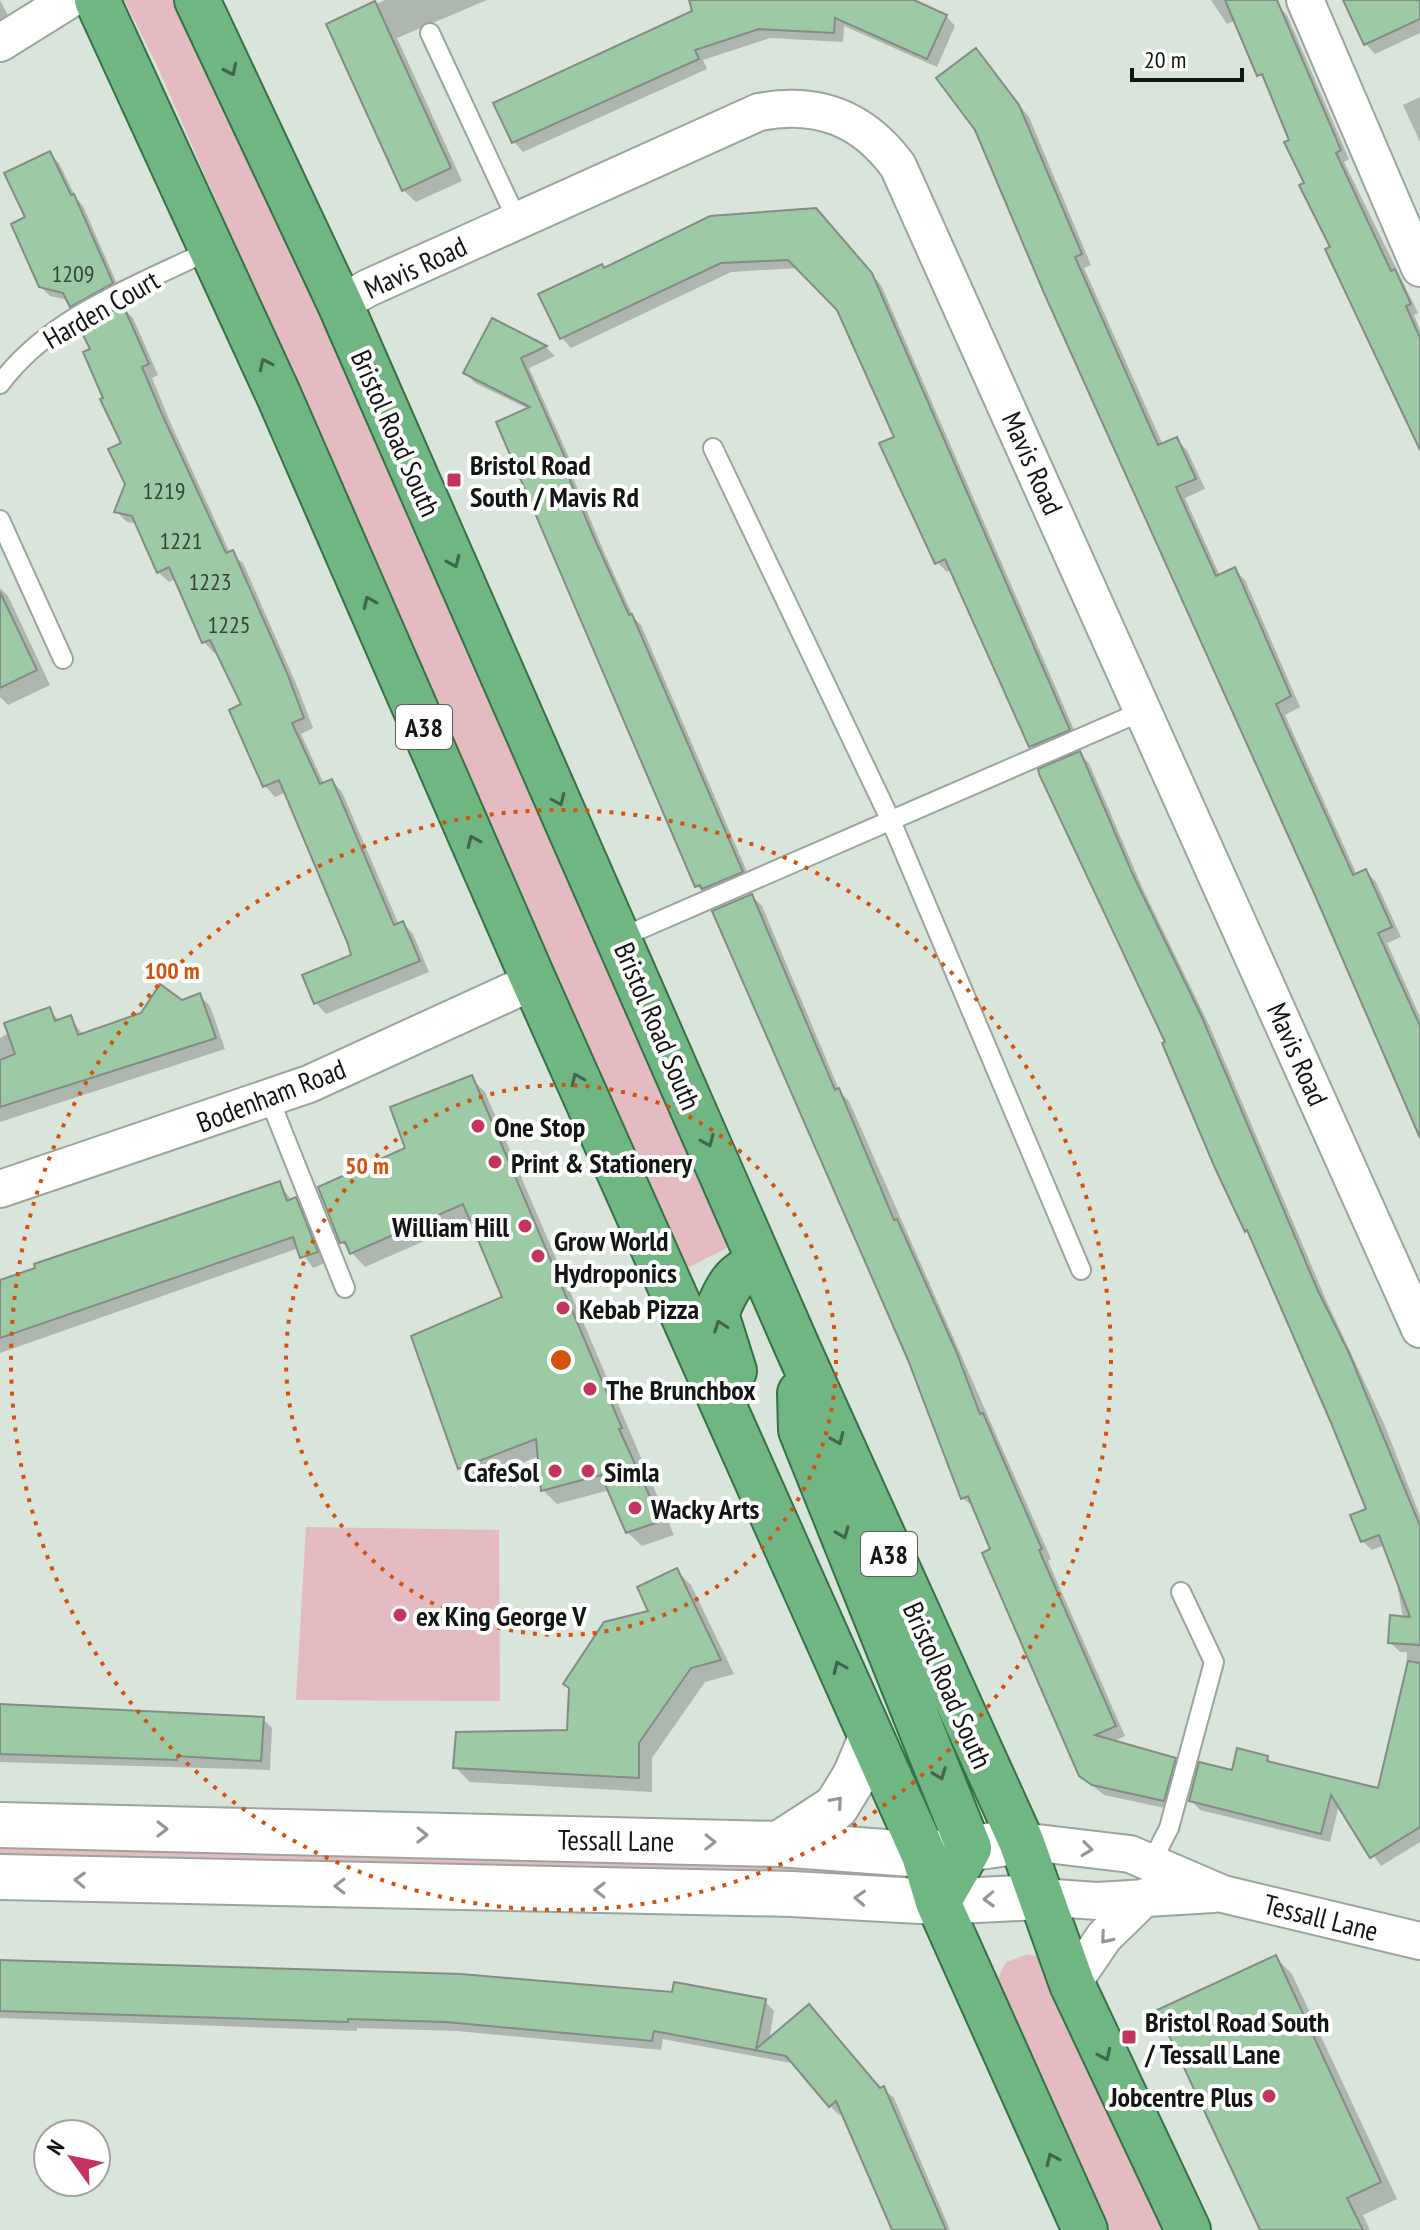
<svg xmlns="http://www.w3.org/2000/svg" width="1420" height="2230" font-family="'PT Sans Narrow',sans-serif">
<rect width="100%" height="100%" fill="#d9e4db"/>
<path fill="#e3bbc1" d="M124,0h56l44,83 511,1161 -52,26 -527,-1207z
M306,1527l193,3 1,171 -204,-1z
M0,1835l859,32 5,13 -864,-19z
M1028,1954l15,4 127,272h-63l-112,-246 11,-22z"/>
<path fill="#0003" d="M0,0l13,25 -13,6z
M385,0h102l-90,38 65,143 -46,21 -13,-12 -74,-165z
M706,0h203l37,16 9,10 -18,41 -93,-41 -1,16 -73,-4 -67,22 4,9 -184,83 -9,-10z
M1211,0h60l16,15 62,144 -5,3 74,151 -4,2 6,15v120l-88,-202 -40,-107 -56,-121 -9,4z
M1346,0h74v33l-45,21 -9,-10z
M976,50l53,67 62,148 -7,3 79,177 13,-6 11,11 18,39 -20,9 35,78 14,-7 11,11 55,127 -15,8 72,160 9,-3 10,10 25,55 -14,6 33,74v115z
M1420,97v45l-17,-37z
M50,154l9,9 17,35 7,8 38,87 -40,22 -12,-15 -19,-4 -10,-10 -13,-68z
M825,220l56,65 197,454 -38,17 -9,-10 -79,-177 -5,3 -10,-10 -41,-124 -58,-129 -39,-41 -68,4 -160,76 -9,-10 43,-68z
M122,307l11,11 25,57 -6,3 19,46 59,129 13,10 54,123 16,42 -12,6 23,50 8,-3 10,11 57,133 4,-2 10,11 16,38 -103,42 -10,-11 37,-47 -67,-164 -11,5 -10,-11 -21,-81 -26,-54 -4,2 -10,-11 -28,-63 -7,3 -11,-10 -20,-48 -11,-2 -11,-11 11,-27 -4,-40 -18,-45 -12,-49z
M492,320l54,27 9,9 -26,12 47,105 -4,2 32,77 30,66 7,7 110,256 -45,14 -9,-9 -168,-477 -54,-26 -9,-10z
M0,588l8,8 42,89 -42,20 -8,-8z
M1079,754l10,9 53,124 68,140 117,275 58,124 35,90v326l-39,24 -42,-61 -9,37 -130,-32 -9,-10 43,-28 33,-14 7,7 106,26 26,-109 1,-30h-7l-10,-10 13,-24 -8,-46 -10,-27 -13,5 -10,-9 7,-31 -201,-467z
M752,896l10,10 78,186 9,9 202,458 -3,2 77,175 -13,6 62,18 11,10 -11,40 -70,-15 -24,-20 -105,-268 -13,-9z
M200,996l10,10 15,43 -225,73v-84l49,-28 11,11 10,-4 13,18z
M471,1078l14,14 189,443 -32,11 -15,-14 -17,-42 -53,14 -14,-14 -3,-34 -66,26 -14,-14 -46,-131 90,-39 -32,-78 -107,47 -23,-25 65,-93z
M279,1183l13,18 14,9 21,52 -14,6 -14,-20 -299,105v-73z
M677,1571l14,14 43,89 -29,8 -53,76v34l-182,-10 -15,-15 114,-35 2,-42 80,-78z
M0,1707l263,12 9,9 -2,42 -270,-8z
M1275,1957l17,17 105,225 -34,16 7,15h-108z
M0,1961l765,40 9,10 -5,30 111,49 4,-1 10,9 56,132h-55l-52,-118 -4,3 -9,-9 -34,-42 -133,-25 -2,11 -204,-19 -100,-3v3l-357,-13z"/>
<path fill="#9bcaa4" stroke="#848d85" stroke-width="2" d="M689,0h225l33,15 -20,44 -92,-41 -1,15 -75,-4 -64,21 4,9 -187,84 -19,-40 199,-92z
M1225,0h52l64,150 -5,3 55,118 4,-2 16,35 -5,2 14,32v112l-95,-201 5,-2 -31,-62 5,-2 -20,-41 5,-2 -27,-66 -5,2z
M1343,0h77v19l-56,26z
M375,1l76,167 -49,23 -76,-167z
M976,48l43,57 63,149 -7,3 83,188 19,-8 19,42 -20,8 40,89 19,-9 56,129 -15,8 77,171 13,-6 26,58 -14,6 42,93v112l-106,-245 -270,-600 -69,-163 -39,-52z
M50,151l21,44 3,-1 39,89 -43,24 -7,-14 -24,-6 -28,-63 14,-7 -21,-44z
M816,208l56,65 198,457 -41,17 -84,-188 -10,5 -56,-121 15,-6 -57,-127 -49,-50 -67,3 -161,76 -22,-45 64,-30 2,4 106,-52z
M123,305l26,59 -7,3 19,45 65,141 7,-3 54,123 17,45 -12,5 28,61 12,-5 62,146 9,-4 17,40 -106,43 -12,-29 49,-20 -3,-11 -69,-164 -16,7 -34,-77 12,-6 -31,-64 -8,3 -33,-76 -12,6 -25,-57 -18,-4 11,-28 -17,-35 13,-6 -21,-44 3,-1 -20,-46 7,-3 -10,-20z
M492,318l55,28 -26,12 47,106 -4,2 31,74 34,75 3,-1 111,258 -41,17 -2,-4 -5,2 -199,-465 34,-15 -67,-34z
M0,592l37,78 -37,18z
M1080,751l53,124 68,140 117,276 31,62 71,173v119l-32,-2 2,-28 20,2 -31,-82 -18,7 -11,-27 16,-6 -34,-84 -85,-195 -2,2 -30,-64 -53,-125 3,-1 -126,-268 -1,-5z
M752,894l83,196 4,-2 55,132 3,-1 59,132 24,63 3,-1 59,136 -3,1 77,176 -21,9 81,23 -12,43 -72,-16 -13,-9 -97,-223 8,-4 -22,-53 -7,3 -53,-139 -196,-449z
M160,984l22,16 18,-7 16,45 -216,69v-47l15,-6 -11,-31 46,-16 5,14 16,-6 7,20 63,-22z
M472,1075l150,353 -3,1 42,92 -35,12 -25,-58 -60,16 -5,-52 -78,30 -47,-133 91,-39 -39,-93 -113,50 -5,-12 -5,1 -22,-56 87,-39 -15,-41z
M280,1181l7,20 9,-4 22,55 -18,6 -7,-21 -293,101v-58l35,-12 -1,-4z
M677,1568l44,92 -30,8 -52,75v35l-186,-10 3,-36 111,-2 2,-42 -6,-4 41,-62 44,-11 -11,-24z
M1408,1661l12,2v164l-50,31 -39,-63 -10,39 -132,-33 10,-39 33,8 5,-22 31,8 -1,5 111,27z
M0,1704l264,13 -3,44 -84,-5v4l-177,-6z
M1276,1955l105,227 -34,16 16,32h-103l-103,-220z
M0,1960l461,14 211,18 2,-10 92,17 -10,50 53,-45 71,84 4,-2 62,144h-54l-56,-129 -7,6 -43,-51 -132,-25 -2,10 -206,-19 -98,-3v3l-348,-11z"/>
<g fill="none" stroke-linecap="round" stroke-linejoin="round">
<defs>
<path id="service" d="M430,33l87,187
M0,384c50,-68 139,-99 212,-135
M713,448l178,373 190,449
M0,520l63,139
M620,938l525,-228
M269,1098l76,190
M1151,1863l18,-35 45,-166 -33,-70"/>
<path id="minor" d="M1305,0l115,268
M0,43l69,-43
M340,304l28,-16 391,-176c58,-11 103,5 139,54l522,1163
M0,1189l309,-105 225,-103
M1021,1841l109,13 93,40 197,47
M1040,1897l57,4 116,-7
M1072,1984l32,-47 41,-40"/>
<path id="tertiary" d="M0,1825l779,19 145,11 97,-14
M779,1844l57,-37 19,-31 16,-38
M0,1877l792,17 146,8 102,-5"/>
<path id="trunk" d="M97,0l182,396 255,585 390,874 14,47 147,328
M197,0l143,304 459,1047 222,490 51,143 116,246
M734,1371l-18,-57c10,-25 18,-43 45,-49
M800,1393l1,37 168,418 -31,54"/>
</defs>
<use href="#service" stroke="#9ba59d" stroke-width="22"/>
<use href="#minor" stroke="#9ba59d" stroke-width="40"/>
<use href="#tertiary" stroke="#9ba59d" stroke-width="48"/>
<use href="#trunk" stroke="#377247" stroke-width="48"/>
<use href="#service" stroke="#fff" stroke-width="18"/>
<use href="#minor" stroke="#fff" stroke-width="36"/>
<use href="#tertiary" stroke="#fff" stroke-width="44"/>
<use href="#trunk" stroke="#6fb682" stroke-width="44"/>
</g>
<defs><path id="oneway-chevron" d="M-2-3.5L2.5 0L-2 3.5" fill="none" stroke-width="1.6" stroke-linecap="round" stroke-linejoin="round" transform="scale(2)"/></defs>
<g stroke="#41664b">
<use href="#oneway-chevron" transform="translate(231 70) rotate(64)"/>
<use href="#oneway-chevron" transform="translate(265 364) rotate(-115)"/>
<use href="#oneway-chevron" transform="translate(454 562) rotate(66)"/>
<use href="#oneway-chevron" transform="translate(369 602) rotate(-114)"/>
<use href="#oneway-chevron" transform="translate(559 800) rotate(66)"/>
<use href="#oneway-chevron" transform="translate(473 841) rotate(-114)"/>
<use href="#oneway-chevron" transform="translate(577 1079) rotate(-114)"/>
<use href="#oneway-chevron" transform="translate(708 1141) rotate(67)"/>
<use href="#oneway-chevron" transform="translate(720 1326) rotate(-109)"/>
<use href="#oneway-chevron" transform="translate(838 1439) rotate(66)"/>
<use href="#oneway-chevron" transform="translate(843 1533) rotate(68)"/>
<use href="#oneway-chevron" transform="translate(839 1667) rotate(-114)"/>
<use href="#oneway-chevron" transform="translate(940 1774) rotate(69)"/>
<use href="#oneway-chevron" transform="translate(1105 2055) rotate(65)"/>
<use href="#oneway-chevron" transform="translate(1052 2159) rotate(-114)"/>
</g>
<g stroke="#959795">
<use href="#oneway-chevron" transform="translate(837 1802) rotate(-49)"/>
<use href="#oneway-chevron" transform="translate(162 1829) rotate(1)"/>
<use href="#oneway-chevron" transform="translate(422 1835) rotate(1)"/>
<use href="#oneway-chevron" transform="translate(710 1842) rotate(1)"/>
<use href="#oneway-chevron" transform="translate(1087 1849) rotate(7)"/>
<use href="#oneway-chevron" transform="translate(80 1880) rotate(-178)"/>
<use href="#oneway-chevron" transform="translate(340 1886) rotate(-179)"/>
<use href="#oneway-chevron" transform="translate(600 1890) rotate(-179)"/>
<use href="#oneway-chevron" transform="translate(860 1898) rotate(-177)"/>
<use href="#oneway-chevron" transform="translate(989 1899) rotate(178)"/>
<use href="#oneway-chevron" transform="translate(1106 1938) rotate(130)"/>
</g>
<g fill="none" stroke="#d3520d" stroke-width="4" stroke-dasharray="4 8">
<circle cx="561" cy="1360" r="275"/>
<circle cx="561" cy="1360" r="550"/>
</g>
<g fill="#c3345f" stroke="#fff" stroke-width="3">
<rect x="446" y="472" width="16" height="16" rx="4"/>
<circle cx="478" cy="1126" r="8"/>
<circle cx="495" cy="1162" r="8"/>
<circle cx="525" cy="1226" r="8"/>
<circle cx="538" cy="1256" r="8"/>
<circle cx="563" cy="1308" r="8"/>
<circle cx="590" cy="1389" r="8"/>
<circle cx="555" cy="1471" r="8"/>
<circle cx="588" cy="1471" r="8"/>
<circle cx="635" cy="1508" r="8"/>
<circle cx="400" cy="1615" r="8"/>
<rect x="1121" y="2029" width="16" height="16" rx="4"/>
<circle cx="1269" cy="2096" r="8"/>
</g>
<g text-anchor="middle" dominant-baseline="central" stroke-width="8" stroke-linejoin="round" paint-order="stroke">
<g font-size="24" fill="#354438">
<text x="73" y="273">1209</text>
<text x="164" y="490">1219</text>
<text x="181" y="540">1221</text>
<text x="210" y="581">1223</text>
<text x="229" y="624">1225</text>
</g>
<g fill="#fff" stroke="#5a5d5a" stroke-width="2">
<rect x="396" y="705" width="56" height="44" rx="6"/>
<rect x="861" y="1532" width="56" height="44" rx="6"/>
</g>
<g font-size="26" font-weight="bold" fill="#131714">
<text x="424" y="727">A38</text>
<text x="889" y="1554">A38</text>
</g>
<g font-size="28" fill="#131714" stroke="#fff">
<text transform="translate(415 267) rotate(-25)">Mavis Road</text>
<text transform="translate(101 309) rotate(-30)">Harden Court</text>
<text transform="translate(396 433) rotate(66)">Bristol Road South</text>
<text transform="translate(1033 463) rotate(66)">Mavis Road</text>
<text transform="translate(658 1026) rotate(67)">Bristol Road South</text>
<text transform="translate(1298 1054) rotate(66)">Mavis Road</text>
<text transform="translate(271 1095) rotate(-21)">Bodenham Road</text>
<text transform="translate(948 1685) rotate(66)">Bristol Road South</text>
<text transform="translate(616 1840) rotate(1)">Tessall Lane</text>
<text transform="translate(1321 1917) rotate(14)">Tessall Lane</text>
</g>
<g font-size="28" font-weight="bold" fill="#131714" stroke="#fff" text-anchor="start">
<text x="470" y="464">Bristol Road<tspan x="470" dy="32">South / Mavis Rd</tspan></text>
<text x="494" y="1126">One Stop</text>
<text x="511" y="1162">Print &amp; Stationery</text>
<text x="509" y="1226" text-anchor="end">William Hill</text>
<text x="554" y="1240">Grow World<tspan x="554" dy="32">Hydroponics</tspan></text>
<text x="579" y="1308">Kebab Pizza</text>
<text x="606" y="1389">The Brunchbox</text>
<text x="539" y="1471" text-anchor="end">CafeSol</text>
<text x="604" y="1471">Simla</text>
<text x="651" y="1508">Wacky Arts</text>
<text x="416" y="1615">ex King George V</text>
<text x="1145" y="2021">Bristol Road South<tspan x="1145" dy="32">/ Tessall Lane</tspan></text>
<text x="1253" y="2096" text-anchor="end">Jobcentre Plus</text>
</g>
</g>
<circle cx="561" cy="1360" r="12" fill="#d3520d" stroke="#fff" stroke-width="4"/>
<g font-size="24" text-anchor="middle" font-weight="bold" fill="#d3520d" stroke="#fff" stroke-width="8" stroke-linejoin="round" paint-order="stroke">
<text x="172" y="979">100 m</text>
<text x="367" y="1174">50 m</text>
</g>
<g transform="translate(72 2158) rotate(303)"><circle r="38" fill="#ffffff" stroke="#a1a2a1" stroke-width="2"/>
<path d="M0-6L14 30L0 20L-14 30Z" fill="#c3345f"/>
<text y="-12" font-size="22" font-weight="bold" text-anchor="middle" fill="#131714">N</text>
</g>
<path d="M1132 68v12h110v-12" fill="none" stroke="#131714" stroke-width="4"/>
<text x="1144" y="68" font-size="24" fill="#131714" stroke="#ffffff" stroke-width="6" paint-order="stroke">20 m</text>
</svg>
